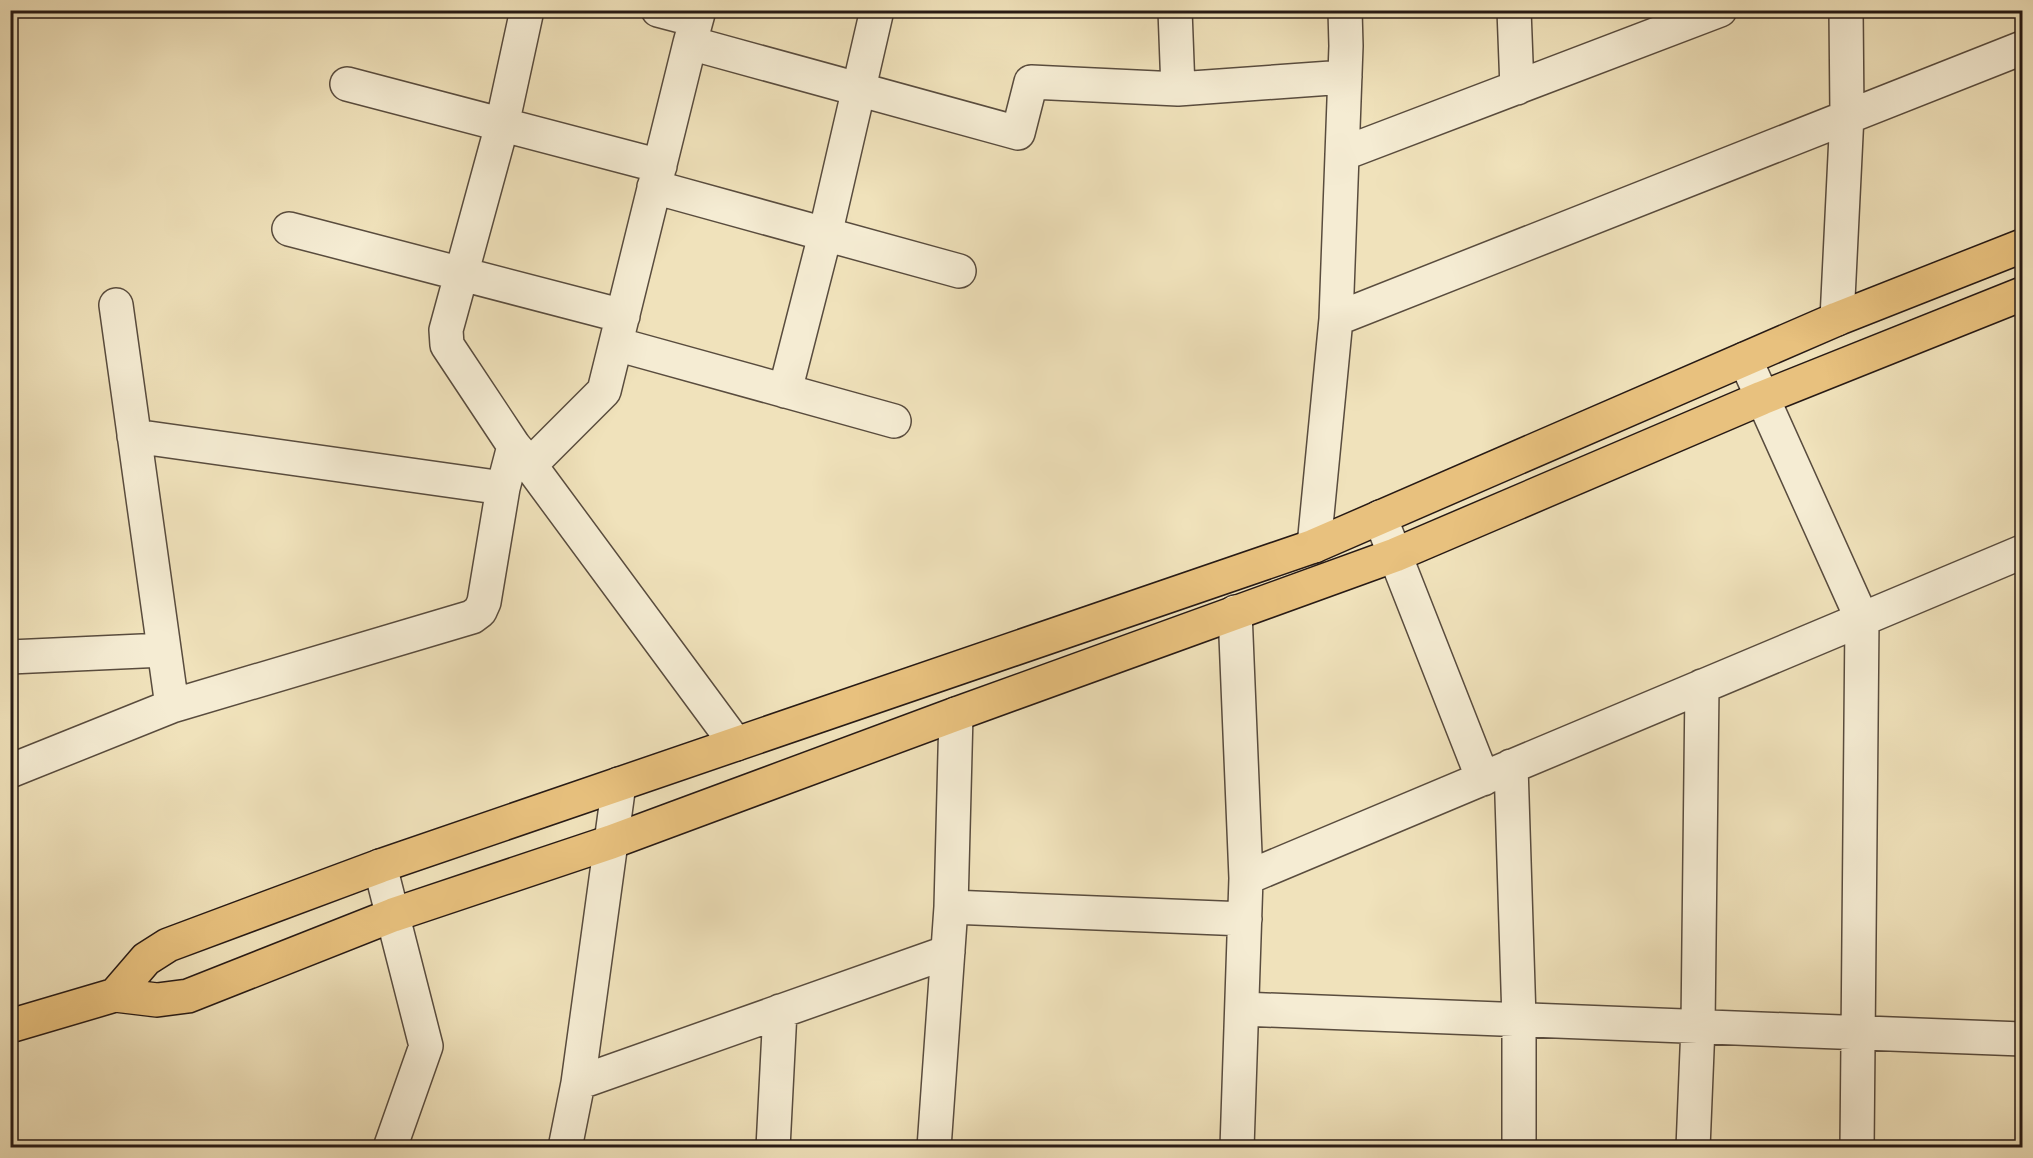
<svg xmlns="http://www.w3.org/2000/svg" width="2033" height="1158" font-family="'IM FELL DW Pica',serif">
<rect width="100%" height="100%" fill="#f0e2bb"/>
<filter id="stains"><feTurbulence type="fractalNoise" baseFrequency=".00333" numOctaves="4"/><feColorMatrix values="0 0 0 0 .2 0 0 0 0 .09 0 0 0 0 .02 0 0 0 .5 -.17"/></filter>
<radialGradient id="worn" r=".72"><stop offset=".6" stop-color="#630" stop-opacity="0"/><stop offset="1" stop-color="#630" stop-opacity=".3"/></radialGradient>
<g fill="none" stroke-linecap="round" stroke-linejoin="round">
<defs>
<path id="street" d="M527,10l-25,115 -56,205 1,15 67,101 16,19 206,279
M658,10l38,10
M699,10l-9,33 328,90 13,-51 147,7 167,-12
M1175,10l3,79
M1514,10l3,78
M347,84l313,82
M1342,154l378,-144
M654,187l305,84
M289,229l334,87
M116,305l56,401
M1336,319l686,-271
M1837,319l10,-204 -1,-105
M616,344l278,77
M1745,359l117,260 -5,529
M785,391l40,-156 52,-225
M134,436l369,52
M530,465l74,-74 86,-348
M1380,517l103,262
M1314,546l22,-227 10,-273 -1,-36
M1235,612l11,266 -9,270
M10,657l154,-7
M1511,766l8,253v129
M10,771l162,-65 300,-89 8,-6 4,-9 19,-114 11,-42
M380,866l46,180 -36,102
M1246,878l776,-326
M951,907l294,12
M1242,1009l780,30
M578,1083l370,-131
M565,1148l13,-65 41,-299
M773,1148l7,-137
M934,1148l17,-241 5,-193
M1693,1148l5,-122 4,-340"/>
<path id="primary" d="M115,995l31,-36 22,-14 212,-79 934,-320 523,-227 185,-73
M10,1026l105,-31 42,5 31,-4 205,-81 218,-73 345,-128 439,-159 367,-157 260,-104"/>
</defs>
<use href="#street" stroke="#594c3e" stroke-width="36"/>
<use href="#primary" stroke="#271a15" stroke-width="36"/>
<use href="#street" stroke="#f5ecd3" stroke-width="33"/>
<use href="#primary" stroke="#e8c17e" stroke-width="33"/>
</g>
<rect width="2033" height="1158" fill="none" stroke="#f0e2bb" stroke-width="36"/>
<rect x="12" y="12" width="2009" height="1134" fill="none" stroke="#271a15" stroke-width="3"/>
<rect x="18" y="18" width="1997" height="1122" fill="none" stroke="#271a15" stroke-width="1.5"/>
<rect width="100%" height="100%" filter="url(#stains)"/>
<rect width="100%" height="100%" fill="url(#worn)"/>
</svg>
